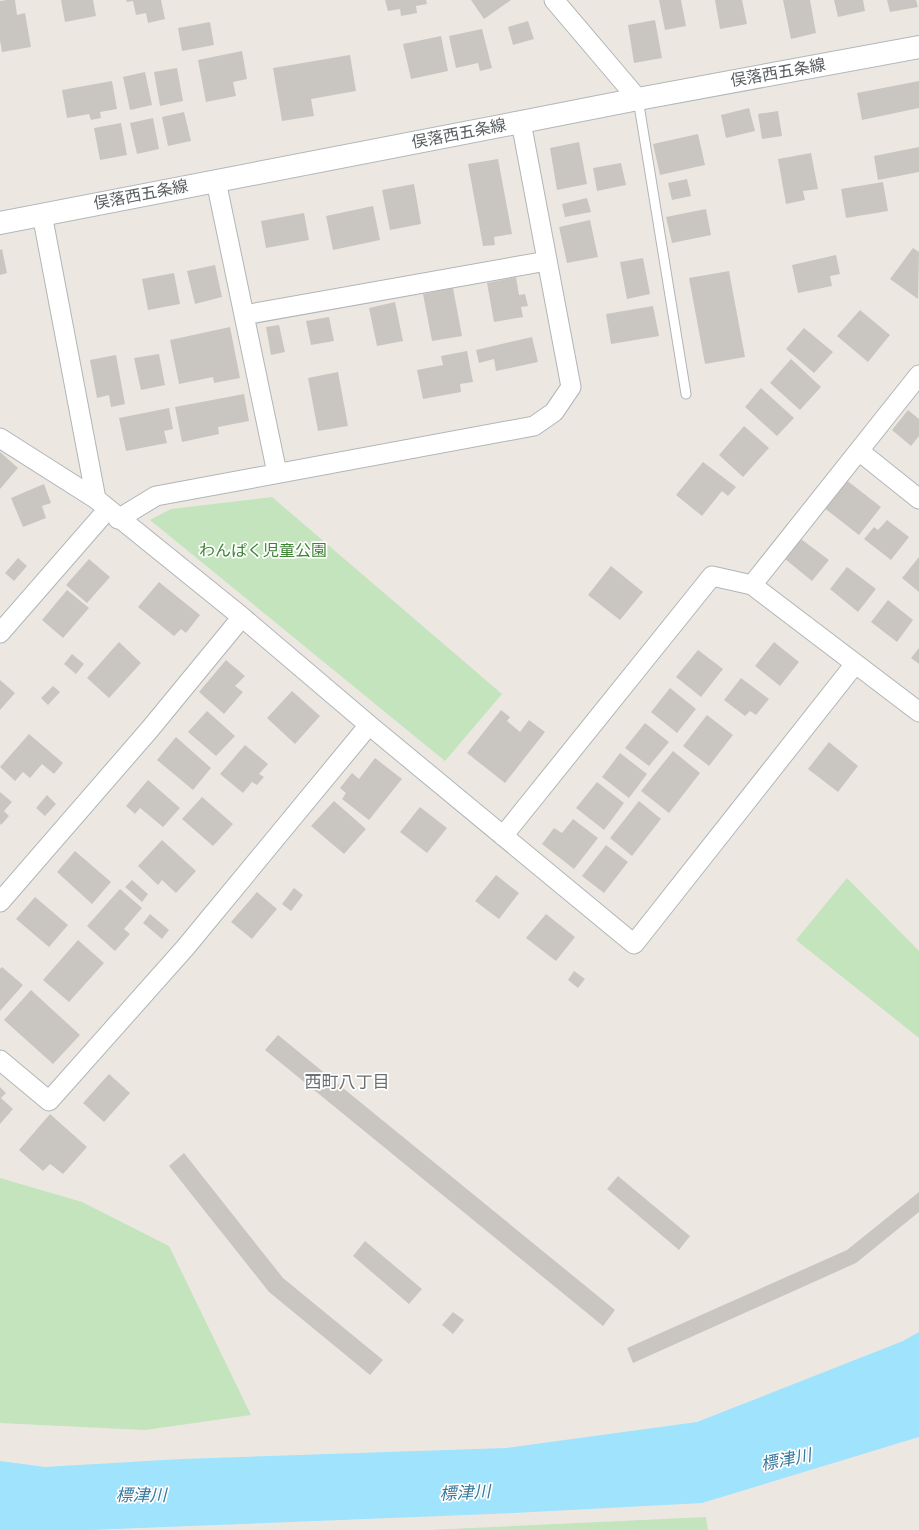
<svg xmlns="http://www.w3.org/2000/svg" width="919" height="1530" font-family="'Alegreya Sans','Noto Sans JP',sans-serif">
<rect width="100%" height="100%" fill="#ece8e1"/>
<path fill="#c3e4bd" d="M272,497l230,197 -57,67 -295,-241 21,-11z
M847,878l72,73v87l-123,-98z
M0,1178l82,24 87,44 82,169 -106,15 -145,-7z
M706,1517l2,13h-279z"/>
<path fill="#a0e3fd" d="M919,1332v105l-217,66 -188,10 -323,13 -101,4h-90v-69l45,6 136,-8 326,-11 190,-26 206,-81z"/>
<path fill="#c9c5c0" d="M7,0h8l2,15 8,-2 6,34 -29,5 -2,-12v-39z
M61,0h32l3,16 -31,6z
M126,0h35l4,19 -17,4 -2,-10 -10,2 -3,-14 -6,1z
M385,0h41l1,4 -11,2 1,7 -16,3 -1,-7 -12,2z
M471,0h40l-27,19z
M659,0h22l5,26 -21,4z
M715,0h27l5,24 -27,5z
M783,0h27l6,33 -25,6z
M834,0h29l2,11 -27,6z
M887,0h29l2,7 -28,5z
M655,20l7,38 -28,5 -6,-38z
M528,21l6,18 -21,6 -5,-18z
M210,22l4,23 -32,6 -4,-23z
M482,29l10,39 -12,3 -2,-8 -22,5 -7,-32z
M441,36l7,35 -37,8 -8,-35z
M242,51l5,28 -14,3 3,14 -30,6 -8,-42z
M350,55l6,36 -45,8 3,17 -32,5 -9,-53z
M177,68l6,33 -23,5 -6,-34z
M145,72l7,33 -22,5 -7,-33z
M112,81l5,28 -17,3 1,6 -10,2 -2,-6 -22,4 -5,-28z
M919,81v27l-57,12 -5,-27z
M749,108l6,23 -29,7 -5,-23z
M778,111l4,25 -20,3 -4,-25z
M184,112l7,29 -23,5 -6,-29z
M153,118l6,31 -22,5 -7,-31z
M121,123l6,32 -27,5 -6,-32z
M698,134l7,31 -45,10 -7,-31z
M579,142l8,42 -30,6 -7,-42z
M919,147v25l-41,8 -4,-24z
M811,153l7,36 -15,2 2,9 -19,4 -8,-45z
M498,159l14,75 -18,3 1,8 -12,1 -15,-82z
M621,163l5,22 -29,6 -4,-23z
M687,179l4,17 -19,4 -4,-17z
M883,182l5,29 -42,7 -5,-29z
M414,184l7,40 -31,6 -8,-40z
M587,198l4,14 -26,5 -3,-13z
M373,206l7,34 -47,10 -7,-34z
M706,209l5,26 -39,8 -6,-26z
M304,213l5,27 -43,8 -5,-27z
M590,220l8,37 -31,6 -8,-36z
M913,248l6,4 -1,47 -28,-20z
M2,249l5,24 -7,2v-25z
M836,255l4,19 -10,2 2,10 -34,7 -6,-28z
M643,258l7,36 -23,5 -7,-37z
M215,265l7,32 -27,7 -8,-33z
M729,271l16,86 -40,7 -16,-86z
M174,273l6,31 -32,6 -6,-31z
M516,277l3,18 6,-1 3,12 -7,1 2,10 -29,5 -7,-39z
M453,288l9,48 -30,5 -9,-47z
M395,302l8,39 -26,5 -8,-38z
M653,306l6,30 -48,8 -5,-30z
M860,310l30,25 -22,27 -31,-26z
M329,317l5,24 -23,4 -5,-24z
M279,325l6,27 -14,3 -5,-28z
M230,327l10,51 -26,5 -1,-6 -34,7 -9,-44z
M804,328l29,24 -19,21 -28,-24z
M532,337l6,25 -42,9 -2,-12 -15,4 -3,-13z
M467,351l6,31 -13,2 1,8 -38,7 -6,-29 26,-5 -2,-9z
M159,354l6,31 -24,5 -7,-32z
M116,355l9,49 -14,3 -2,-12 -12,3 -7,-38z
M791,359l30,28 -21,23 -30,-27z
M338,372l10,54 -30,5 -10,-53z
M761,388l33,30 -17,18 -32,-29z
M244,394l5,27 -31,6 1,7 -37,8 -7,-35z
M169,408l4,21 -9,2 3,12 -41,8 -7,-33z
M908,410l11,9v17l-8,10 -19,-16z
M744,426l25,22 -26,29 -24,-22z
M0,452l18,16 -18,21z
M703,462l33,25 -8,9 -6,-5 -20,25 -26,-21z
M845,479l36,28 -22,28 -36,-28z
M44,484l7,19 -9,3 4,12 -23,9 -12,-29z
M887,520l22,17 -18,23 -27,-21 10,-12 4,3z
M801,539l28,21 -17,21 -27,-22z
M919,557v35l-17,-14z
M18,558l9,8 -13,15 -9,-8z
M89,559l21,18 -23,26 -21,-18z
M611,566l32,26 -23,28 -32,-25z
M847,567l29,22 -18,23 -28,-23z
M159,582l41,33 -14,18 -5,-4 -7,7 -36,-29z
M67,590l22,18 -26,30 -21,-18z
M888,600l25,20 -16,22 -26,-20z
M119,642l22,21 -32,35 -22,-20z
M774,642l25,20 -19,24 -25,-20z
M919,648v16l-8,-6z
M698,650l25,19 -22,28 -25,-20z
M72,654l12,10 -8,10 -12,-10z
M226,660l19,16 -10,10 8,6 -19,22 -25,-22z
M741,678l28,21 -13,16 -6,-4 -5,5 -21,-16z
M0,680l15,13 -15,17z
M53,686l7,6 -12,13 -7,-7z
M670,688l26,21 -19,24 -26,-21z
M292,691l28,25 -25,28 -28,-26z
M501,710l9,7 -3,4 13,11 9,-12 16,12 -40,51 -38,-30z
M207,711l28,25 -19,20 -28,-24z
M707,715l26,20 -24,31 -26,-20z
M645,723l24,19 -20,24 -24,-18z
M29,734l34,29 -9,11 -12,-10 -12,14 -7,-6 -8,9 -15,-14z
M176,737l35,31 -18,22 -36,-30z
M829,742l29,24 -20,26 -30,-23z
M245,745l23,19 -9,10 5,3 -7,8 -5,-3 -9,11 -23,-19z
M673,751l27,22 -31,40 -28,-22z
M620,753l27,21 -18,24 -27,-21z
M375,758l27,21 -33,41 -27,-21 4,-6 -6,-5 12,-15 7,6z
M148,780l32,28 -17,19 -23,-19 -5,6 -9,-8z
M597,782l27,21 -20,27 -28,-22z
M0,792l12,10 -8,9 5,5 -8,9 -1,-2z
M47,795l9,9 -11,12 -9,-8z
M202,797l31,27 -20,22 -31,-27z
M334,801l32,28 -22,25 -33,-28z
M639,801l22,18 -29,37 -22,-18z
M420,807l27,21 -20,25 -27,-21z
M573,819l25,19 -24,31 -32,-25 12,-16 8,5z
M162,840l34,31 -20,22 -14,-13 -4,5 -20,-19z
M606,845l22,17 -24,31 -22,-17z
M75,851l36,31 -19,22 -35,-32z
M496,875l23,18 -20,26 -24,-18z
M132,880l16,14 -6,8 -17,-15z
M294,888l9,7 -12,16 -9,-7z
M120,889l22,19 -18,21 6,5 -15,17 -28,-25z
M257,892l20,17 -25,30 -21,-17z
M35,897l33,28 -19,22 -33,-28z
M150,914l19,16 -7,9 -19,-16z
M546,914l29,23 -19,24 -30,-23z
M78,940l26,23 -35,39 -26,-22z
M2,967l21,18 -23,26v-42z
M574,971l11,8 -7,9 -10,-8z
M31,990l49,45 -27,29 -49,-44z
M278,1035l337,275 -12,16 -338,-276z
M109,1074l21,19 -26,29 -21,-19z
M0,1087l6,6 -5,5 12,11 -13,15z
M50,1114l37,33 -24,27 -13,-10 -7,7 -24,-21z
M184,1153l99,125 100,82 -13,15 -101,-83 -100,-126z
M618,1176l72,60 -11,14 -72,-61z
M919,1192v20l-63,51 -223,100 -6,-15 220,-98z
M365,1241l57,48 -13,15 -56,-48z
M453,1312l11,8 -11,14 -11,-9z"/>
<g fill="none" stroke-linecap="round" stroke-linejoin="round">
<defs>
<path id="service" d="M638,99l48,295"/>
<path id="minor" d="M554,0l84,99
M216,181l61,292
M42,214l54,285
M244,315l303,-54
M919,375l-167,210 167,127
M0,438l96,61 146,118 127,108 -184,223 -136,153 -49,-41
M859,451l60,48
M118,519l38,-23 378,-70 20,-14 17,-25 -50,-265
M0,633l108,-124
M369,725l265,219 221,-280
M503,836l209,-260 40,9
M0,902l150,-173 92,-112"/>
<path id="secondary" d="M0,223l521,-101 117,-23 281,-52"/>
</defs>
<use href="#service" stroke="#b1b5b8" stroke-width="11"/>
<use href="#minor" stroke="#b1b5b8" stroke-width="21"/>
<use href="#secondary" stroke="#b2b7bb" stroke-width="24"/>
<use href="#service" stroke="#fff" stroke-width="9"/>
<use href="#minor" stroke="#fff" stroke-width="19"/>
<use href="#secondary" stroke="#fff" stroke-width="22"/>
</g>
<g text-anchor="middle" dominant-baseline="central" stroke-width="3.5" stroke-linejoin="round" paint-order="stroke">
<g font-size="16" fill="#595e61" stroke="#fff">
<text transform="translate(778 73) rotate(-10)">俣落西五条線</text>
<text transform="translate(459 134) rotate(-11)">俣落西五条線</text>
<text transform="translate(141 195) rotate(-11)">俣落西五条線</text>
</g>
<g font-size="16" fill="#3e8336" stroke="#fff">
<text x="263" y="551">わんぱく児童公園</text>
</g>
<g font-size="17" fill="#6a7073" stroke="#fff">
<text x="347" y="1082">西町八丁目</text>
</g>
<g font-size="17" font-style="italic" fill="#39799c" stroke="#fff">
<text transform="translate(786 1460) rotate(-11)">標津川</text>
<text transform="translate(465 1493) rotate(-3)">標津川</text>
<text x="141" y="1495">標津川</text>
</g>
</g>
</svg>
